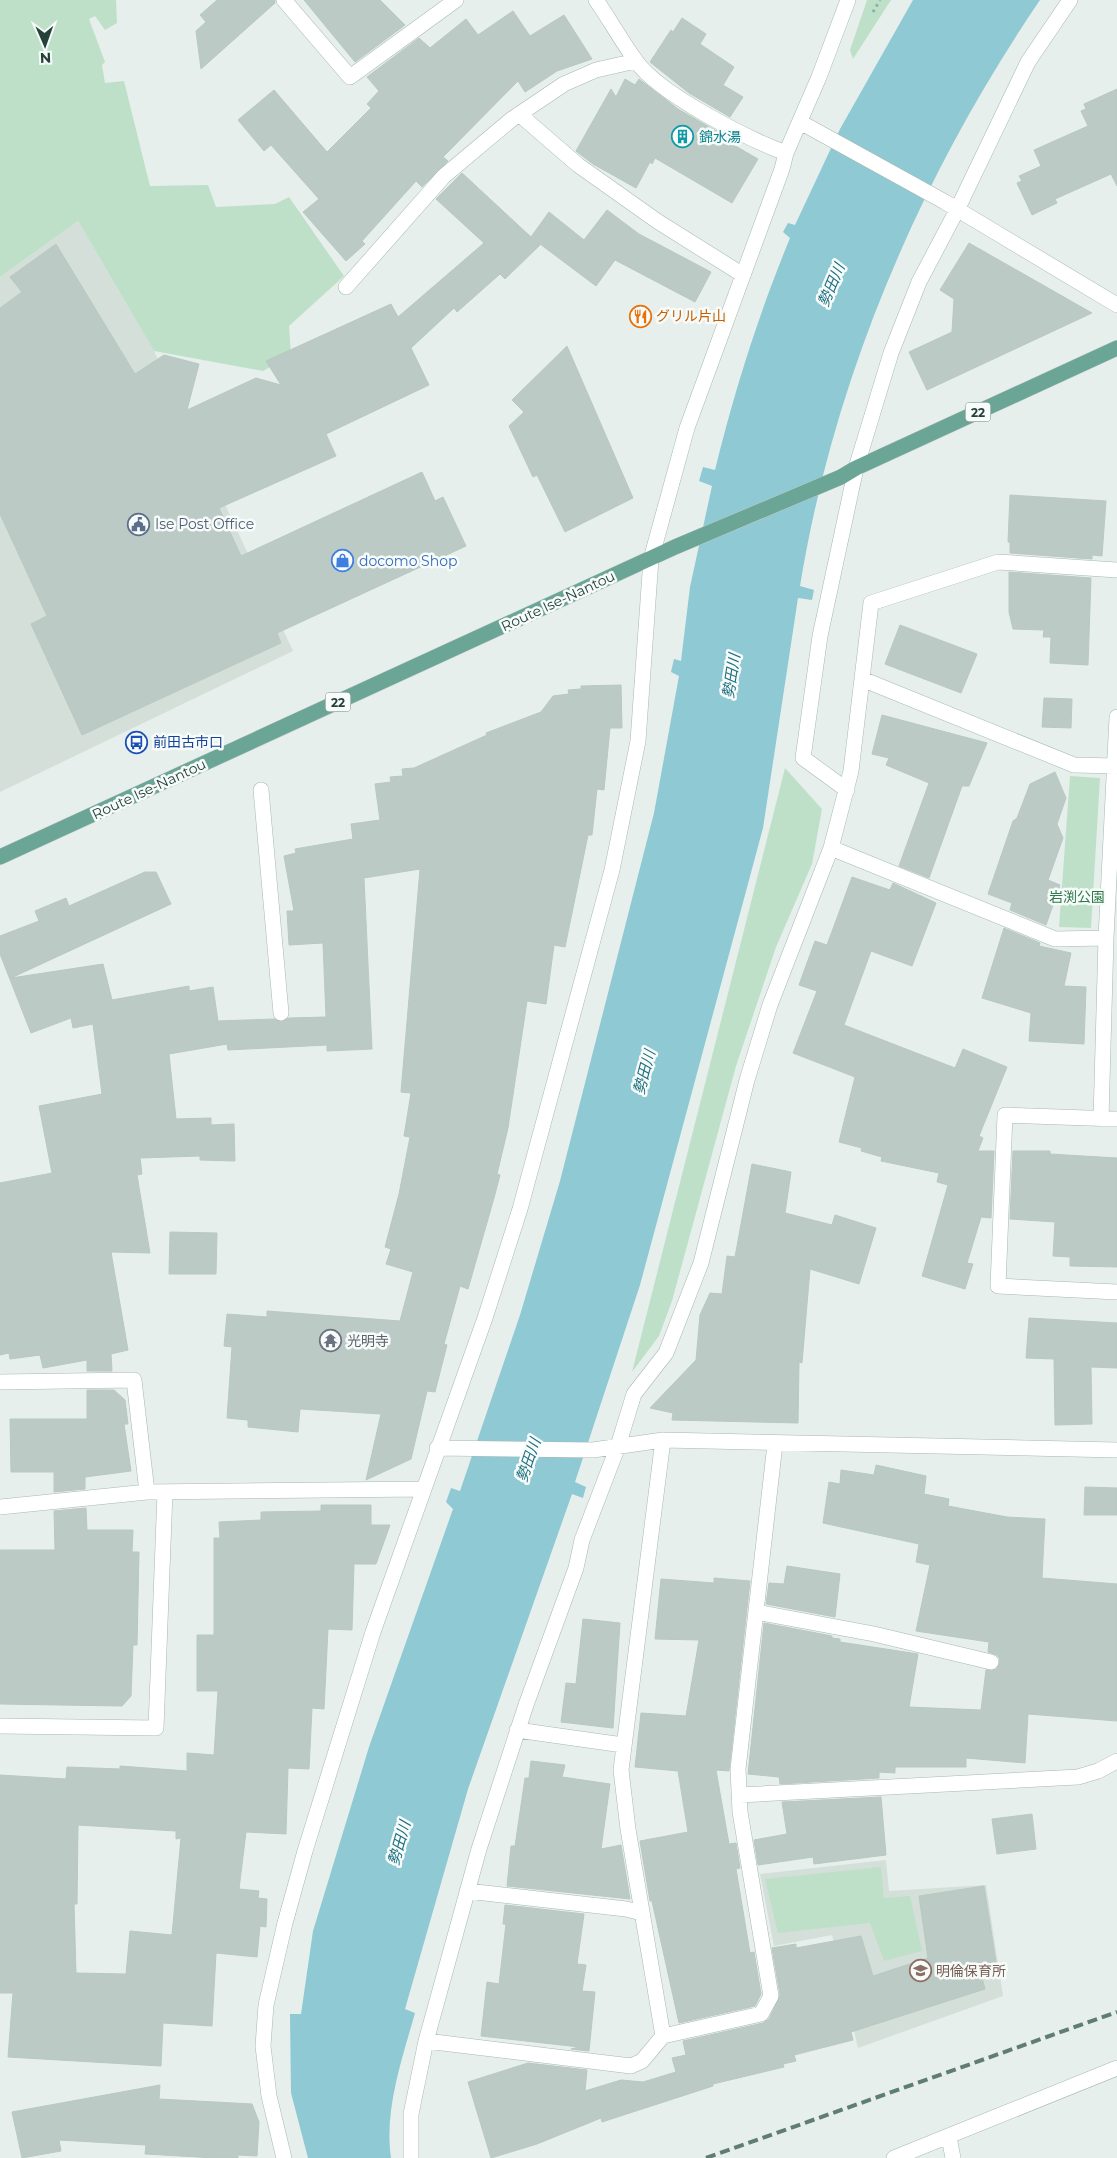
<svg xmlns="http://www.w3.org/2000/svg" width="1117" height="2158" font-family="Montserrat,'Noto Sans JP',sans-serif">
<rect width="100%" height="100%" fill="#e6efeb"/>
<path fill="#d4dfda" d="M78,221l76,130 139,300 -293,141v-515z
M886,1860l3,31 97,-6 17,111 -145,52 -26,-113 -58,11 -14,-72z"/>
<path fill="#bfe0c8" d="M0,0h116l1,23 -12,7 -10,-14 -6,3 16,43 -3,3 3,18 19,-2 26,105 58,-1 8,22 59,-3 14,-7 55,79 -55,50 2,29 -28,16 -109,-20 -76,-130 -78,56z
M867,0h24l-38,59 -3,-9z
M785,768l37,41 -10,55 -36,83 -40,119 -64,235 -13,35 -27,36z
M1070,776l30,2 -9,150 -32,-1z
M881,1867l3,31 26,-2 12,55 -38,10 -14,-38 -92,10 -13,-54z"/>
<path fill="#8ec9d4" d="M913,0h127c-119,175 -206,377 -240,586l14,4 -2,10 -14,-2 -35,230 -123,457 -65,197 11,5 -3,11 -11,-4 -104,295 -63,220 10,4c-13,46 -31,97 -24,145h-83l-17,-65 -1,-79h11l12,-83 56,-184 84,-238 -7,-7 5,-14 9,3 60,-176 40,-134 94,-368 25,-137 -8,-4 3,-13 7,2 9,-74 22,-101 -13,-5 4,-14 12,3c20,-81 43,-154 75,-232l-7,-6 5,-9 7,2 45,-96z"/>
<path fill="#bbcac4" stroke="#b8c9c2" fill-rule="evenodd" d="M217,0h58v3l-74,66 -5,-38 10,-9 -6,-7z
M304,0h76l25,25 -50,37z
M513,11l17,25 34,-21 28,44 -35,12 -32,21 -7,-11 -75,76 5,4 -26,26 -6,-6 -54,60 3,3 -19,17 -43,-49 16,-13 -48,-54 -7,6 -26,-31 36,-30 53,62 44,-44 -4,-4 12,-13 -12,-14 52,-39 11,10 36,-29 12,16z
M682,18l24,16 -6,10 34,23 -11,18 20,12 -13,20 -41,-24 -39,-31 21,-32 2,2z
M625,79l10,6 4,-6 39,30 42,24 -2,3 40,23 -26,44 -77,-45 -3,6 -2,-2 -14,26 -43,-24 -17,-13 35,-62 5,8z
M1117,89v97l-6,-12 -56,25 2,4 -25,12 -15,-32 5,-2 -3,-5 22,-10 -7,-16 54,-24 -7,-15 5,-2 -2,-5z
M462,173l69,64 18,-25 35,28 23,-30 32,24 72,38 -16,30 -80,-42 -19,26 -60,-45 4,4 -35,34 -5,-5 -43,38 -3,-4 -43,40 18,37 -103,49 10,22 -117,52 22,48 181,-84 13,29 8,-4 23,49 -189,87 4,10 -199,92 -51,-111 16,-8 -47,-102v-206l22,-16 -12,-15 46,-33 79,130 29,-19 35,9 -12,46 69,-32 25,7 -15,-24 125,-57 7,13 86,-74 -48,-44z
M969,243l123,70 -165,77 -18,-38 43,-20 2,-33 -14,-9z
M567,346l66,152 -68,34 -28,-57 -4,2 -24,-51 15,-14 -12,-12z
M1010,495l96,6 -4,55 -10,-1v4l-82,-6v-11h-2z
M1009,572l82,6 -3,87 -38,-2 1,-26h-8l1,-7 -31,-1 -4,-17z
M900,625l77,29 -16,39 -76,-29z
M621,685l1,43h-12l-6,62 -7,-1 -5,46h-4l-23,112 -11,-2 -8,59 -19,-3 -19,127 -11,46 3,1 -6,23 -26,91 -8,-3 -16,58 3,1 -12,47 -8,-1 -16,68 -45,21 15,-66 -81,-5 -2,23 -50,-5v-7l-21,-2 5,-71 -8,-1 3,-32 40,3v-6l133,10 13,-49 -27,-8 5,-15 -6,-2 14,-53 11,-57 -6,-1 7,-43 -10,-1 19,-223 -56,9 8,171 -45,2v-6l-99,5 -1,-6 -58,10 7,65 35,-1v7l23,-1 1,37 -35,-1v-4l-60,2 2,16 -5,1 13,78 -39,-1 17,98 -17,4 1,17h-25v-11l-44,8 -3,-13 -30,4 -1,-6 -9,2v-172l52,-10 -13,-67 63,-12 -9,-70 -20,4 -2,-10 -40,15 -31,-79v-18l39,-15 -4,-10 31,-13 3,8 76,-34h11l15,32 -160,74 92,-14 9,36 77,-14v5l24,-4 5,34 56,-2 7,3 8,-4 37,-1 -3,-74 -34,2 -2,-34h7l-10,-55 12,-3 -1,-4 58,-10 -2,-15 29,-4 -5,-36 16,-2 -1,-5 13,-1 -1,-7 12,-1 73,-33 -1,-2 55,-21 12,-16 16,-2 -1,-4 13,-1v-3z
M1044,698l28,1 -1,29 -29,-1z
M882,715l105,28 -18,43h-7l-33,92 -30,-12 30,-83 -43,-18 3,-7 -17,-4z
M1055,772l11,26 -9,26 6,14 -15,42 12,5 -14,40 -36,-15 2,-7 -24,-9 25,-73 4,-3 13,-34z
M852,877l38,13 3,-7 43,20 -24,63 -41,-15 -27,74 111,43 8,-19 44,18 -28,69 4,2 -5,13h16l-3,67 -10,-1 -14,46 6,1 -8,25 -43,-13 26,-91 -11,-3 2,-9 -58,-12 1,-4 -21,-6 1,-3 -23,-6 16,-65 -62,-24 24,-62 -18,-6 16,-44 12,4z
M1004,928l36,15 -1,3 32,7 -7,33 22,1 -2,57 -55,-3 2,-28 -49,-15z
M1013,1151h37v3l67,4v109l-47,-1v-9l-17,-1 2,-34 -45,-3z
M752,1164l39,8 -6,41 47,12 3,-10 41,13 -17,56 -49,-15 -8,94 -3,-1 -1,61 -126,-3 1,-7 -23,-5 46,-48 4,-45 10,-22 12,1 5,-38 8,1z
M170,1232l47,1 -1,41h-47z
M1029,1318l88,5v45l-26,-1 1,57 -37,1 -1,-66 -28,-1z
M87,1390h27l11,10 3,24h-4l7,47 -46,6v12l-31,3v-20h-43l-1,-53h77z
M876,1465l50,11 -2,18 25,5 -1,7 59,11 38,2 -3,59 75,6v137l-89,-7 -3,49 -59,-5v9h-71v6l-16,-1v6l-99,6 -1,-7 -31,-3 16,-151 68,13v2l8,1v3l78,12 -9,53 72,3 5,-40 11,-1 3,-10 -3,-4 -9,-3 1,-10 -73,-11 14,-66 -14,-3 3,-18 -96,-21 6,-41 11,2 1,-14 33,5z
M1085,1487l32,1v27h-33z
M321,1505h50v20h19l-14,39h-22l-2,66 -24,-1 -4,80 -12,-1 -3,61 -21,-1 -2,66 -40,-2 -7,57 20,2 -1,7 9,1 -1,28 -6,-1 -3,31 -41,-4 -4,73 -49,-3 -2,43 -153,-9 5,-64h-13v-218l66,4 1,-12 53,2v-3l67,5v-18l27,2 4,-64h-21v-56h17v-97h6l-1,-16 42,-2v-8l60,-1zM78,1825l98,6v8l5,-1 -9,97 -42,-4 -4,43 -50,-1 -2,-69h3z
M86,1508l1,22h46l-1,22h7l-2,93h-4l-2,51 -9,10 -122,-2v-154h55l-1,-39z
M787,1566l53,8 -5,43 -69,-13 3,-21 15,1z
M714,1578l36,3 -21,190 -13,-1 13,74 7,-1 4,25 -4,1 14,84 4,-1 7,42 -6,12 -76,17 -27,-122h-2l-10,-60 48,-9 -10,-61 -43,-4 6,-54 45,3 13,-76 -44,-1 6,-60 53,4z
M583,1619l37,4 -7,105 -52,-6 5,-39 10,1z
M531,1761l34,4 -3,12 48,7 -9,65 20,-4 9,54 -123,-13 4,-40h4l10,-68h4z
M881,1797l5,58 -72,9 -1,-7 -55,8 -4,-25 33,-6 -5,-32z
M1032,1814l4,35 -39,5 -5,-35z
M984,1886l12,76 -9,4 1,10 -6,2 3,11 -134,43 2,8 -59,15 2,6 -13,3 1,3 -71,17v2l-111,36 -1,-4 -64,26 -46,14 -23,-76 60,-19 59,7 -2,21 36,-11 22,2 33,-10 -4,-14 14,-3 -3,-14 80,-18 6,-4 11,-24 -8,-47 24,-4v4l65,-12 12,40 55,-18 -9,-62z
M505,1905l79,9 -7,50 9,1 -4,26 13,1 -6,59 -18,-2 8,-2 -98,-11 6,-54 12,2 7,-60h-3z
M160,2085l-1,14 93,5 7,18 -2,34 -19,-1v3h-23l-70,-4 1,-9 -87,-5 2,11 -39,7 -10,-46z"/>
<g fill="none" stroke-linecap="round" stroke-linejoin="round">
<defs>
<path id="lane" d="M261,790l20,223"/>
<path id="street" d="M284,0l66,77 106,-77
M596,0c14,20 26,42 40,61 23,33 112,78 150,92
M519,114l59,51 79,56 86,54
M800,122l145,80 172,103
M346,287l98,-111 68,-57 52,-35 32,-14 40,-9
M862,679l212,86 41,1
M847,790l-44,-32 17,-122 36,-168 35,-115 28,-71 38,-72 71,-148 42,-62
M831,848l224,91 51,-1
M1101,1119l5,-181 11,-221
M1117,1119l-112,-4 -7,171 119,6
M0,1382l134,-2 13,112 276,-3
M437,1448l156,2 70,-10 454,10
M0,1507l147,-15
M756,1612l118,22 117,28
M0,1726l156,2 9,-236
M517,1730l106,15
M740,1795l338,-18 20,-6 19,-10
M467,1891l159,18 16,4
M663,2036l98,-22 10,-18 -31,-184 -2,-43 37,-325
M426,2041l205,25 11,-5 21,-25 -35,-207 -7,-59 42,-330
M949,2137l4,21
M284,2158l-15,-62 -6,-50 3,-41 19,-82 20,-72 68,-219 112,-314 35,-109 92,-339 26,-129 13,-182 36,-131 95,-259 4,-16 33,-76 29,-77
M411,2158v-44l15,-73 53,-192 47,-144 50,-137 6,-28 36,-94 16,-52 32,-41 35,-90 46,-183 23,-75 61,-157 20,-77 20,-168 127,-41 119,8
M894,2158l223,-90"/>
<path id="primary" d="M0,857l675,-310 166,-70 15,-9 261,-120"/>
</defs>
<use href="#lane" stroke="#a8b8b2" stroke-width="16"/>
<use href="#street" stroke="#a8b8b2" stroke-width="16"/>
<use href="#primary" stroke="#c2cac8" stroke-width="16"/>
<path stroke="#86b3a5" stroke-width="3" stroke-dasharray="2.5 4" stroke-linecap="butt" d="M873,12l7,-12"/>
<use href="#lane" stroke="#fff" stroke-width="15"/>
<use href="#street" stroke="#fff" stroke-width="15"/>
<use href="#primary" stroke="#6aa596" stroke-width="15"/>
<path stroke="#5f7d75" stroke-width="4" stroke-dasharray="10 5" stroke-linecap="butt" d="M706,2158l411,-146"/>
</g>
<defs>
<symbol id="building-ring" viewBox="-11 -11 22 22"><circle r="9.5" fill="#f7fbf9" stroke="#0f9aa8" stroke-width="1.5"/><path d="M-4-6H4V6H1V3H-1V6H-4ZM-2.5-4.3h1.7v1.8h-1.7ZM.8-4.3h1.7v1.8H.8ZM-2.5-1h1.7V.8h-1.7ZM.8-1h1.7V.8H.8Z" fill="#0f9aa8"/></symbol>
<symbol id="restaurant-ring" viewBox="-11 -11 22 22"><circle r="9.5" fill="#f7fbf9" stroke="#e8710a" stroke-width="1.5"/><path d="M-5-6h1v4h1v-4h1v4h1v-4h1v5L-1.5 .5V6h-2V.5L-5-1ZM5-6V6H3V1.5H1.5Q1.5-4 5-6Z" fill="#e8710a"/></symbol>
<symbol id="civic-ring" viewBox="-11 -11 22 22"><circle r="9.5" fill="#f7fbf9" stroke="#5c6f8a" stroke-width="1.5"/><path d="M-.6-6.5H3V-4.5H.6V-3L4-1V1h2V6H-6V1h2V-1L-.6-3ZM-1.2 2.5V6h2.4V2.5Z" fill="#5c6f8a"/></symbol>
<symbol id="shop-ring" viewBox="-11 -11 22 22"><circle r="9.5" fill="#f7fbf9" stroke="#3f7fe0" stroke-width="1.5"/><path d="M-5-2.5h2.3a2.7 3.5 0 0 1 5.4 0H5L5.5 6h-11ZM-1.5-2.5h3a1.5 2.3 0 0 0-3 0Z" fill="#3f7fe0"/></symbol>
<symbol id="bus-ring" viewBox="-11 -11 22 22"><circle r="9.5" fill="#f7fbf9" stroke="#1a4fb4" stroke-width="1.5"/><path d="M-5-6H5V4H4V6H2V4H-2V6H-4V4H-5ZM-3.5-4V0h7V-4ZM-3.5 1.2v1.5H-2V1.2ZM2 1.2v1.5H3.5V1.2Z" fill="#1a4fb4"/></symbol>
<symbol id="temple-ring" viewBox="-11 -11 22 22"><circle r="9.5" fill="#f7fbf9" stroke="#6b7280" stroke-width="1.5"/><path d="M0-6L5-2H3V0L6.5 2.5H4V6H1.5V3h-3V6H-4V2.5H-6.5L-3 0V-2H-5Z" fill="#6b7280"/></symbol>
<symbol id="school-ring" viewBox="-11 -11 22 22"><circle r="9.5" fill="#f7fbf9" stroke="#8d6e63" stroke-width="1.5"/><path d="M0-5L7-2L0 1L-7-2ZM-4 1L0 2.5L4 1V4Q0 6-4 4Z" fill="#8d6e63"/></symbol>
</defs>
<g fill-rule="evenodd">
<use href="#building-ring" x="670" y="124" width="25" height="25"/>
<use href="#restaurant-ring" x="628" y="304" width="25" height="25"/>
<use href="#civic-ring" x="126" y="512" width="25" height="25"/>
<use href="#shop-ring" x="330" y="548" width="25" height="25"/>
<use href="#bus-ring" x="124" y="730" width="25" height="25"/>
<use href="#temple-ring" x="318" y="1328" width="25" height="25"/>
<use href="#school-ring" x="908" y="1958" width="25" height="25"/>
</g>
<g text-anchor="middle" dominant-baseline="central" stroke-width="5" stroke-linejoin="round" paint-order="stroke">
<g fill="#f7fbf9" stroke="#637a73" stroke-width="1">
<rect x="965.5" y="402.5" width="25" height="19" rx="4"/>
<rect x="325.5" y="692.5" width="25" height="19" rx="4"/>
</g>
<g font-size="12" font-weight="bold" fill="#24423a">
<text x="978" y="412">22</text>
<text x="338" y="702">22</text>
</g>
<g font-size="14" fill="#0d838f" stroke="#f7fbf9" text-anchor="start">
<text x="699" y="137">錦水湯</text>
</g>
<g font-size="14" fill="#c56008" stroke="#f7fbf9" text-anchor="start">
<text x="656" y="316">グリル片山</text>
</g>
<g font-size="14" fill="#4e5e75" stroke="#f7fbf9" text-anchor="start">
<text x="155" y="524">Ise Post Office</text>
</g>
<g font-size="14" fill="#366cbe" stroke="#f7fbf9" text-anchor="start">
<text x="359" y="561">docomo Shop</text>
</g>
<g font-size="14" fill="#24423a" stroke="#f7fbf9">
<text transform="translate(558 601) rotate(-25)">Route Ise-Nantou</text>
<text transform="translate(149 789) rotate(-25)">Route Ise-Nantou</text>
</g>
<g font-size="14" fill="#164399" stroke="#f7fbf9" text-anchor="start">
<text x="153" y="742">前田古市口</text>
</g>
<g font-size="14" fill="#2d7a4b" stroke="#f7fbf9">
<text x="1077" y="897">岩渕公園</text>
</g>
<g font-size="14" fill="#5b616d" stroke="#f7fbf9" text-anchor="start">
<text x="347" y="1341">光明寺</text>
</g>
<g font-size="14" fill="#785e54" stroke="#f7fbf9" text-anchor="start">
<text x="936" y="1971">明倫保育所</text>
</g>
<g font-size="15" font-style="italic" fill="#1c6f80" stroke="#f7fbf9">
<text transform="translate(831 285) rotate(-67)">勢田川</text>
<text transform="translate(731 676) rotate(-81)">勢田川</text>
<text transform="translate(644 1072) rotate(-75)">勢田川</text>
<text transform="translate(528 1460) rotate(-71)">勢田川</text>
<text transform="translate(399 1843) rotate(-74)">勢田川</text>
</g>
</g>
<g transform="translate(45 45) rotate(178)" stroke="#f7fbf9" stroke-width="4" paint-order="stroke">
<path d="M0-4L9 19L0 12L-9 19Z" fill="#24423a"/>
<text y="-8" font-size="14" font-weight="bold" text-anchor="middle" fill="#24423a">N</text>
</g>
</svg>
